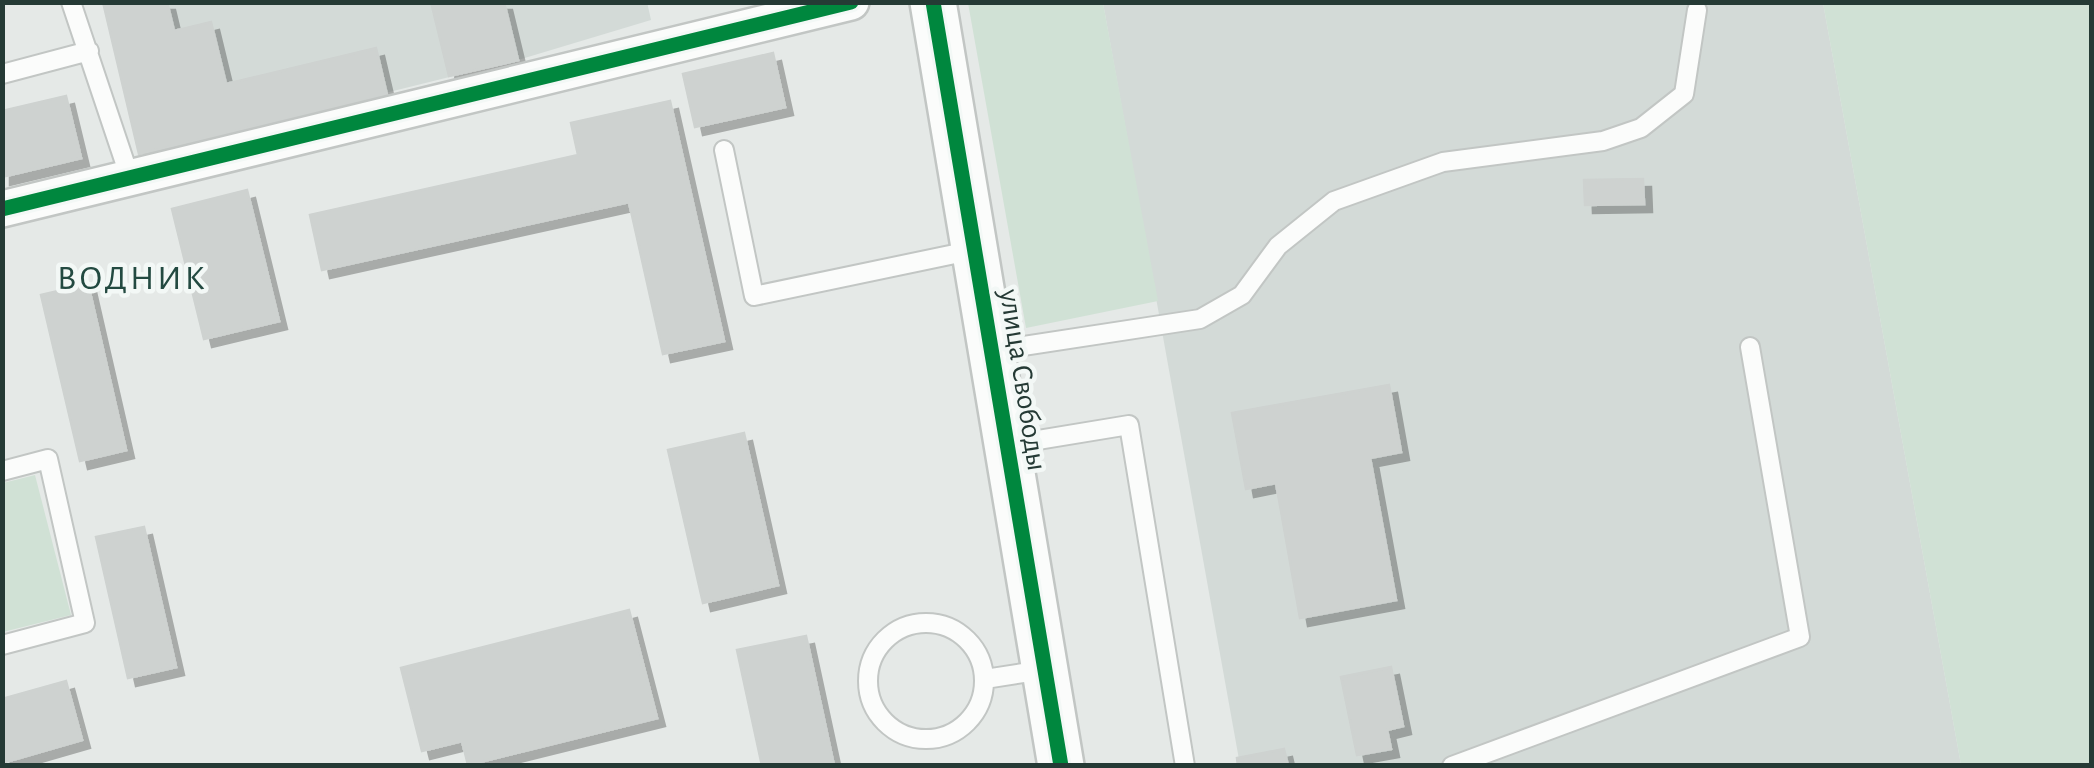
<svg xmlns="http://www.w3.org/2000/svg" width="2094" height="768" font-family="'Alegreya Sans',sans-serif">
<defs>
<filter id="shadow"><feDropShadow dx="8" dy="8" stdDeviation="0" flood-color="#0004"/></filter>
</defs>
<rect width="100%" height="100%" fill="#e5e9e7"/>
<path fill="#d3dad7" d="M647,2l4,18 -133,40 -379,94 -36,-151z
M1103,3h720l138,762h-721z"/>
<path fill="#d0e1d5" d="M968,3h135l55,298 -132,27z
M1823,3h268v762h-130z
M35,475l36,140 -68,17v-149z"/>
<path fill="#ced2d0" stroke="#ced2d0" stroke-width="2.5" filter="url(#shadow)" d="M103,2h64l7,29 37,-9 15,62 150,-36 11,47 -248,59z
M431,2h73l14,58 -69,16z
M773,53l12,54 -90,20 -12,-53z
M66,96l15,62 -79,19v-66z
M670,101l54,240 -61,13 -34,-152 -307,68 -12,-55 268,-60 -7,-32z
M1643,179l1,25 -59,1 -1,-25z
M247,190l32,131 -75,18 -32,-130z
M88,284l38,166 -46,11 -39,-166z
M1389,385l12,67 -31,6 26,142 -96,18 -24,-135 -30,6 -14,-76z
M744,433l34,152 -75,18 -35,-153z
M144,527l32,140 -48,11 -32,-141z
M629,610l28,108 -189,47 -6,-24 -40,10 -21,-83z
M806,636l28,130h-72l-25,-116z
M1391,667l12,59 -16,4 4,19 -34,6 -16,-78z
M66,681l16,59 -80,23v-64z
M1284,749l4,17h-50l-1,-8z"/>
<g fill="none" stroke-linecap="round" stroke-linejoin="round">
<defs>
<path id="service" d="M71,2l59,176
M2,74l87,-23
M724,150l30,146 220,-46
M991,351l209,-32 42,-24 36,-49 56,-45 109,-39 160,-21 38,-13 43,-34 13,-84
M1007,445l122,-20 56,341
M2,471l46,-12 37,164 -83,22
M868 681a58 58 0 1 1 116 0a58 58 0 1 1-116 0Z
M985,679l58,-9
M1452,766l348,-129 -50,-290"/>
<path id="minor" d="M2,209l849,-207"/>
<path id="tertiary" d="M933,2l128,764"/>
</defs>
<use href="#service" stroke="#c2c6c4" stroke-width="22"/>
<use href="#minor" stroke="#c2c6c4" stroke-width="40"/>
<use href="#tertiary" stroke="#c2c6c4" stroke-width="50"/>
<use href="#service" stroke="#fbfcfb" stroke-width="18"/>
<use href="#minor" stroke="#fbfcfb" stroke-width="35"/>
<use href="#tertiary" stroke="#fbfcfb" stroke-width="45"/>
<defs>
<path id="cycleway" d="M933,2l128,764
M2,209l849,-207"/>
</defs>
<use href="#cycleway" stroke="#f3f8f6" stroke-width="21"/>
<use href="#cycleway" stroke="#00873e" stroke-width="15"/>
</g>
<g text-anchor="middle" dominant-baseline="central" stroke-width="9" stroke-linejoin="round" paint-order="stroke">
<g font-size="30" fill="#253a35" stroke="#f3f8f6">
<text transform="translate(1023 380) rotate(81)">улица Свободы</text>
</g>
<g font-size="35" letter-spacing="2.5" fill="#234a41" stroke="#f3f8f6">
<text x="132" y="278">ВОДНИК</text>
</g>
</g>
<rect width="2094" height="768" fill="none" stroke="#253a35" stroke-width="10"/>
</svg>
